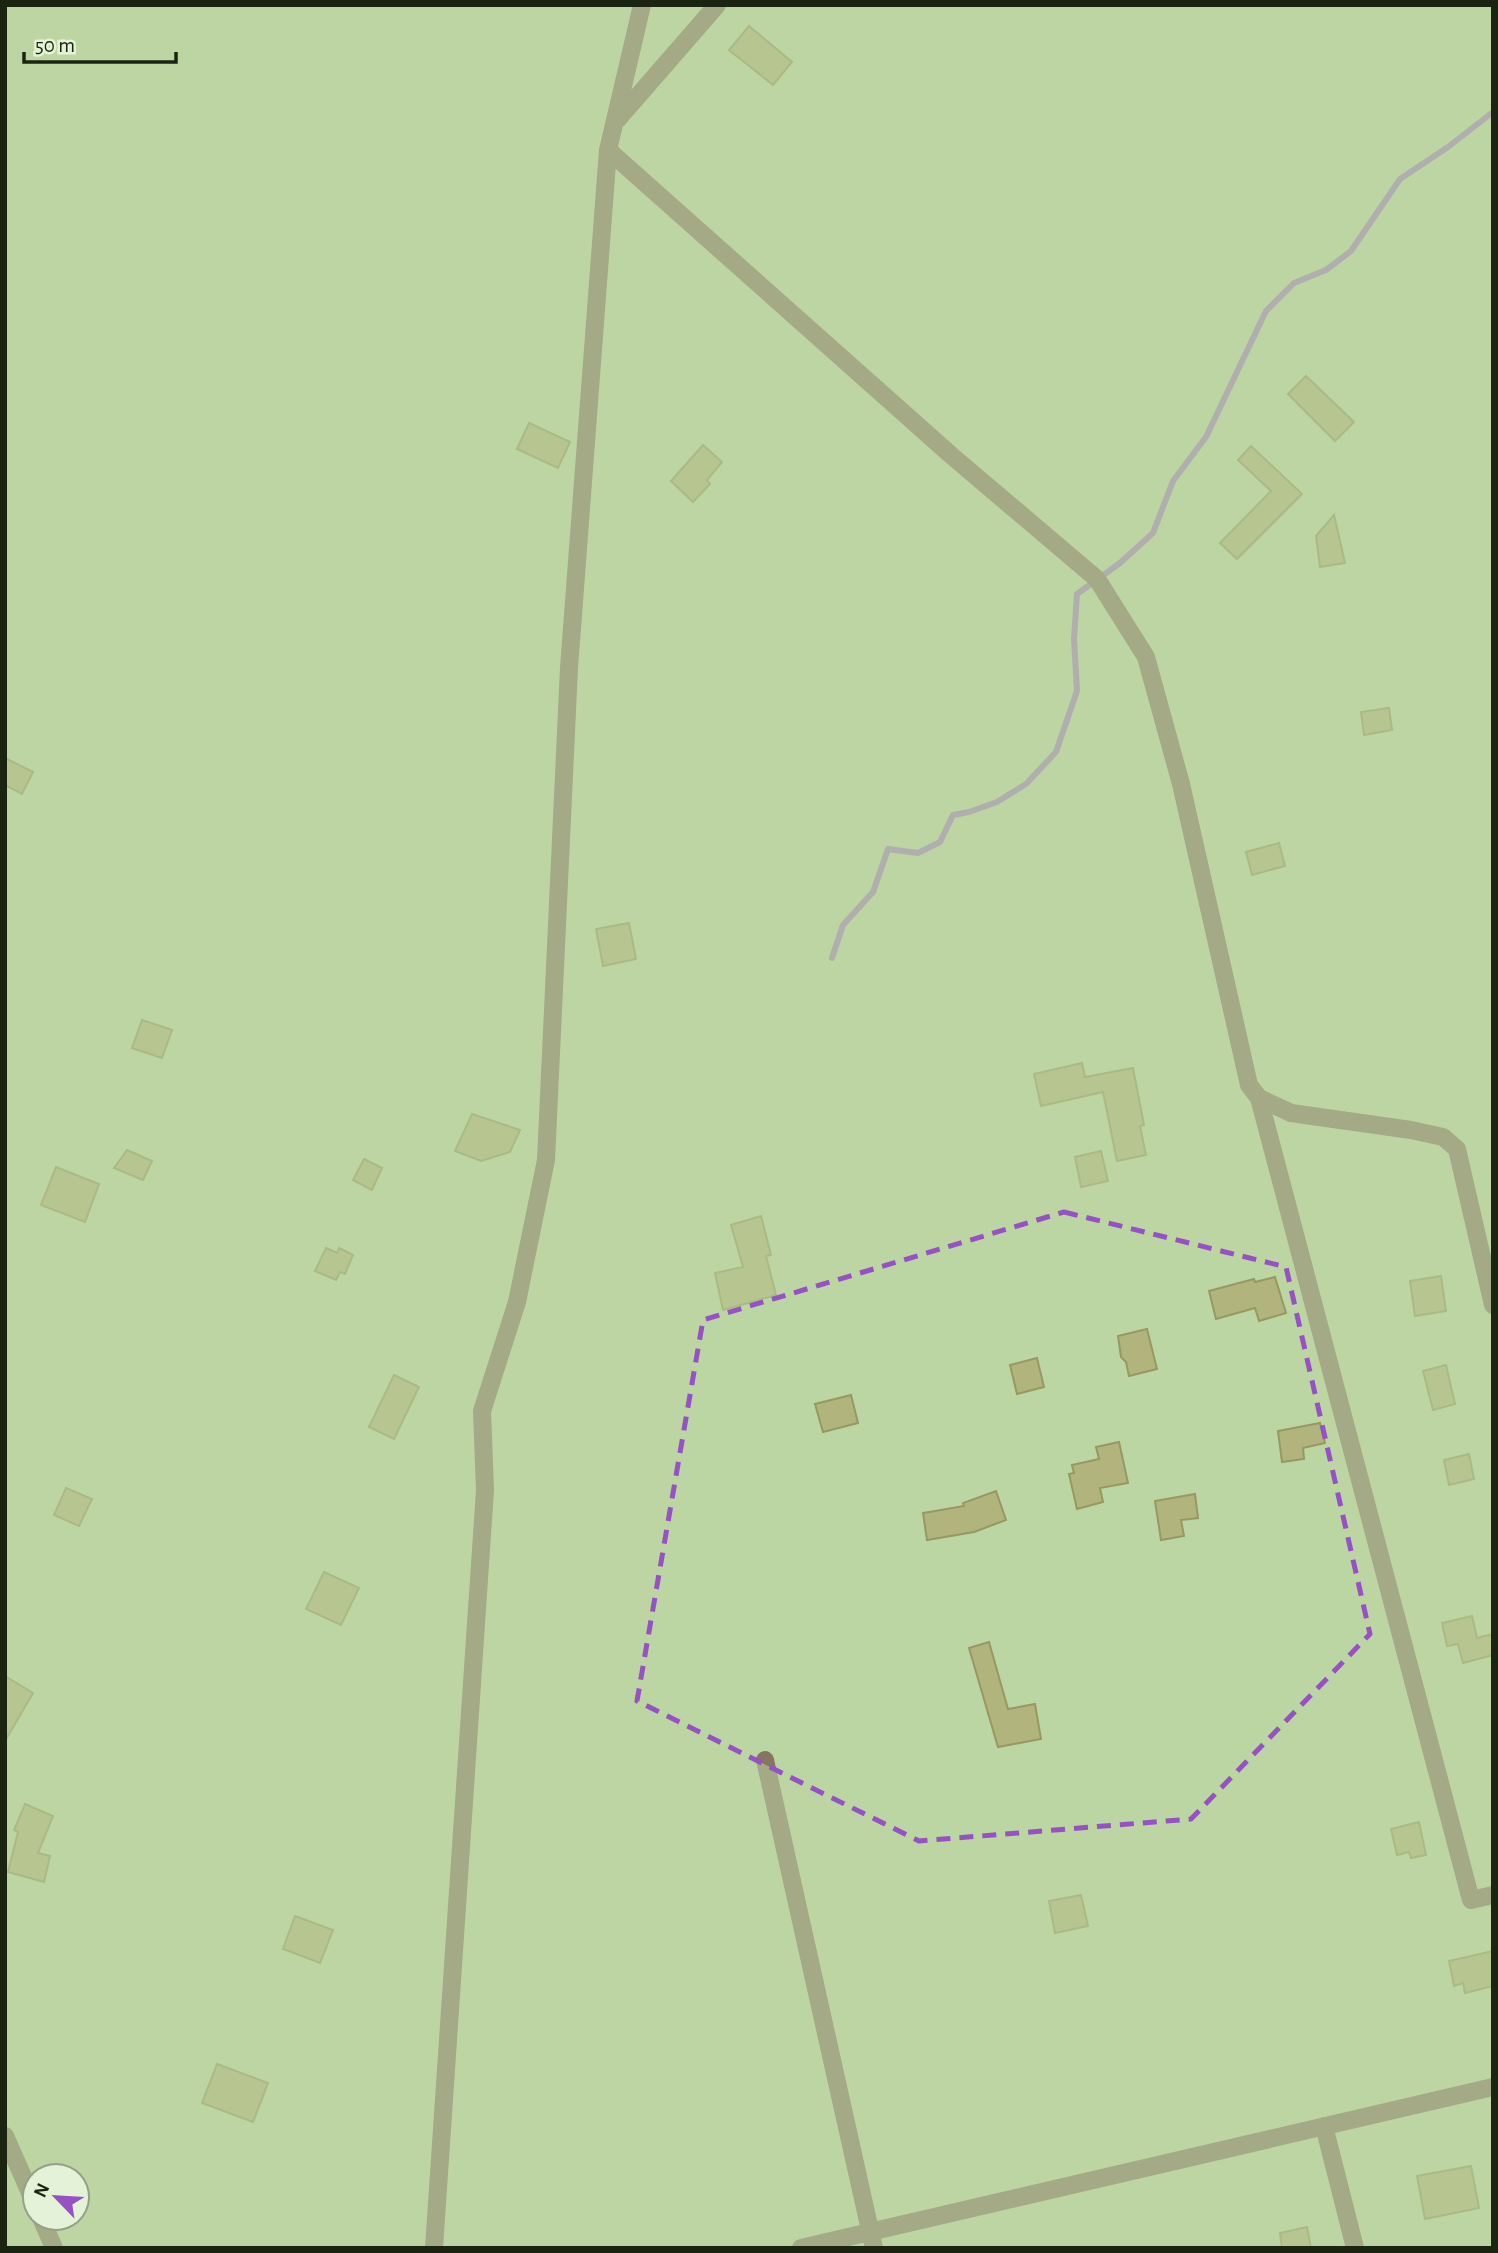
<svg xmlns="http://www.w3.org/2000/svg" width="1498" height="2253" font-family="'Alegreya Sans',sans-serif">
<rect width="100%" height="100%" fill="#bcd6a3"/>
<g fill="none" stroke-linecap="round" stroke-linejoin="round">
<path stroke="#a280bd" stroke-width="6" d="M832,958l11,-33 30,-33 15,-43 30,4 22,-11 13,-27 16,-3 28,-10 29,-18 30,-32 21,-61 -3,-52 3,-45 43,-31 33,-30 20,-52 33,-44 60,-126 28,-28 32,-13 25,-19 49,-72 48,-32 45,-35"/>
</g>
<path fill="#b2b47d" stroke="#979862" stroke-width="2" d="M749,26l43,36 -19,23 -44,-35z
M1306,376l48,46 -19,19 -47,-47z
M529,423l41,19 -12,26 -41,-19z
M703,445l19,17 -15,18 3,4 -17,18 -22,-21z
M1251,446l51,48 -65,65 -17,-16 51,-52 -33,-31z
M1334,515l11,48 -25,4 -4,-31z
M1389,708l3,22 -28,5 -3,-23z
M5,758l28,14 -11,22 -17,-9z
M1279,843l6,23 -33,9 -6,-23z
M629,923l7,36 -33,7 -7,-37z
M142,1020l30,10 -10,28 -30,-10z
M1082,1063l3,14 48,-9 11,57 -4,1 6,29 -29,6 -14,-69 -62,14 -7,-32z
M472,1114l48,16 -10,22 -29,9 -26,-10z
M127,1150l25,11 -9,19 -29,-12z
M1101,1151l7,30 -27,6 -6,-30z
M364,1159l18,9 -10,22 -19,-10z
M56,1167l43,17 -14,38 -44,-17z
M761,1216l10,39 -5,1 10,39 -53,15 -8,-37 28,-6 -12,-42z
M326,1248l11,5 2,-5 14,7 -8,19 -5,-2 -4,8 -21,-9z
M1441,1276l5,35 -31,5 -5,-35z
M1275,1277l11,36 -27,8 -4,-13 -39,11 -7,-28 45,-12 1,3z
M1147,1329l10,40 -28,7 -3,-14 -5,-5 -3,-21z
M1037,1358l7,29 -27,7 -7,-29z
M1446,1365l9,39 -22,6 -10,-39z
M394,1375l25,12 -25,52 -25,-12z
M851,1395l7,28 -35,9 -8,-28z
M1320,1423l5,20 -22,5 1,11 -22,3 -4,-31z
M1119,1442l9,41 -28,5 3,14 -26,7 -8,-35 5,-1 -2,-8 27,-6 -3,-12z
M1469,1454l5,25 -25,6 -5,-25z
M66,1488l26,11 -13,27 -25,-11z
M996,1491l10,29 -32,12 -47,8 -4,-27 41,-7 -1,-3z
M1195,1494l3,24 -17,2 3,16 -23,4 -6,-39z
M324,1572l35,16 -18,37 -35,-16z
M1472,1616l5,22 16,-4v21l-30,8 -5,-19 -11,2 -5,-23z
M989,1642l19,67 27,-5 6,35 -43,8 -29,-99z
M5,1676l28,17 -28,48z
M25,1804l28,12 -15,37 12,3 -6,26 -36,-10 10,-40 -4,-2z
M1419,1822l7,33 -15,3 -2,-6 -12,3 -6,-26z
M1081,1895l7,31 -33,7 -6,-32z
M295,1916l38,14 -13,33 -37,-14z
M1493,1951v35l-28,7 -2,-10 -9,3 -5,-25z
M217,2064l51,19 -15,39 -51,-19z
M1471,2166l8,42 -54,11 -8,-43z
M1307,2227l4,21h-29l-2,-15z"/>
<g fill="none" stroke-linecap="round" stroke-linejoin="round">
<path stroke="#867563" stroke-width="18" d="M642,5l-34,145 344,306 145,123 49,78 35,127 68,301 10,13 32,15 120,17 32,7 14,12 36,156
M617,120l100,-115
M1259,1098l212,802 22,-5
M765,1760l109,488
M1324,2126l31,122
M5,2136l30,68
M41,2218l13,30
M434,2248l51,-758 -3,-79 35,-109 29,-142 23,-492 39,-518
M801,2248l692,-161"/>
</g>
<path d="M0 0H1498V2253H0ZM1064,1212l222,55 84,367 -179,185 -272,22 -282,-140 66,-381z" fill="#bcd6a3" fill-opacity=".55" fill-rule="evenodd"/>
<path fill="none" stroke="#9651c5" stroke-width="5" stroke-dasharray="14 9" stroke-linejoin="round" d="M1064,1212l222,55 84,367 -179,185 -272,22 -282,-140 66,-381z"/>
<rect width="1498" height="2253" fill="none" stroke="#1b2411" stroke-width="14"/>
<g transform="translate(56 2197) rotate(295)"><circle r="33" fill="#e4f2d8" stroke="#94a088" stroke-width="2"/>
<path d="M0-5L12 26L0 18L-12 26Z" fill="#9651c5"/>
<text y="-10" font-size="19" font-weight="bold" text-anchor="middle" fill="#1b2411">N</text>
</g>
<path d="M24 52v10h152v-10" fill="none" stroke="#1b2411" stroke-width="3.5"/>
<text x="35" y="52" font-size="21" fill="#1b2411" stroke="#e4f2d8" stroke-width="5" paint-order="stroke">50 m</text>
</svg>
